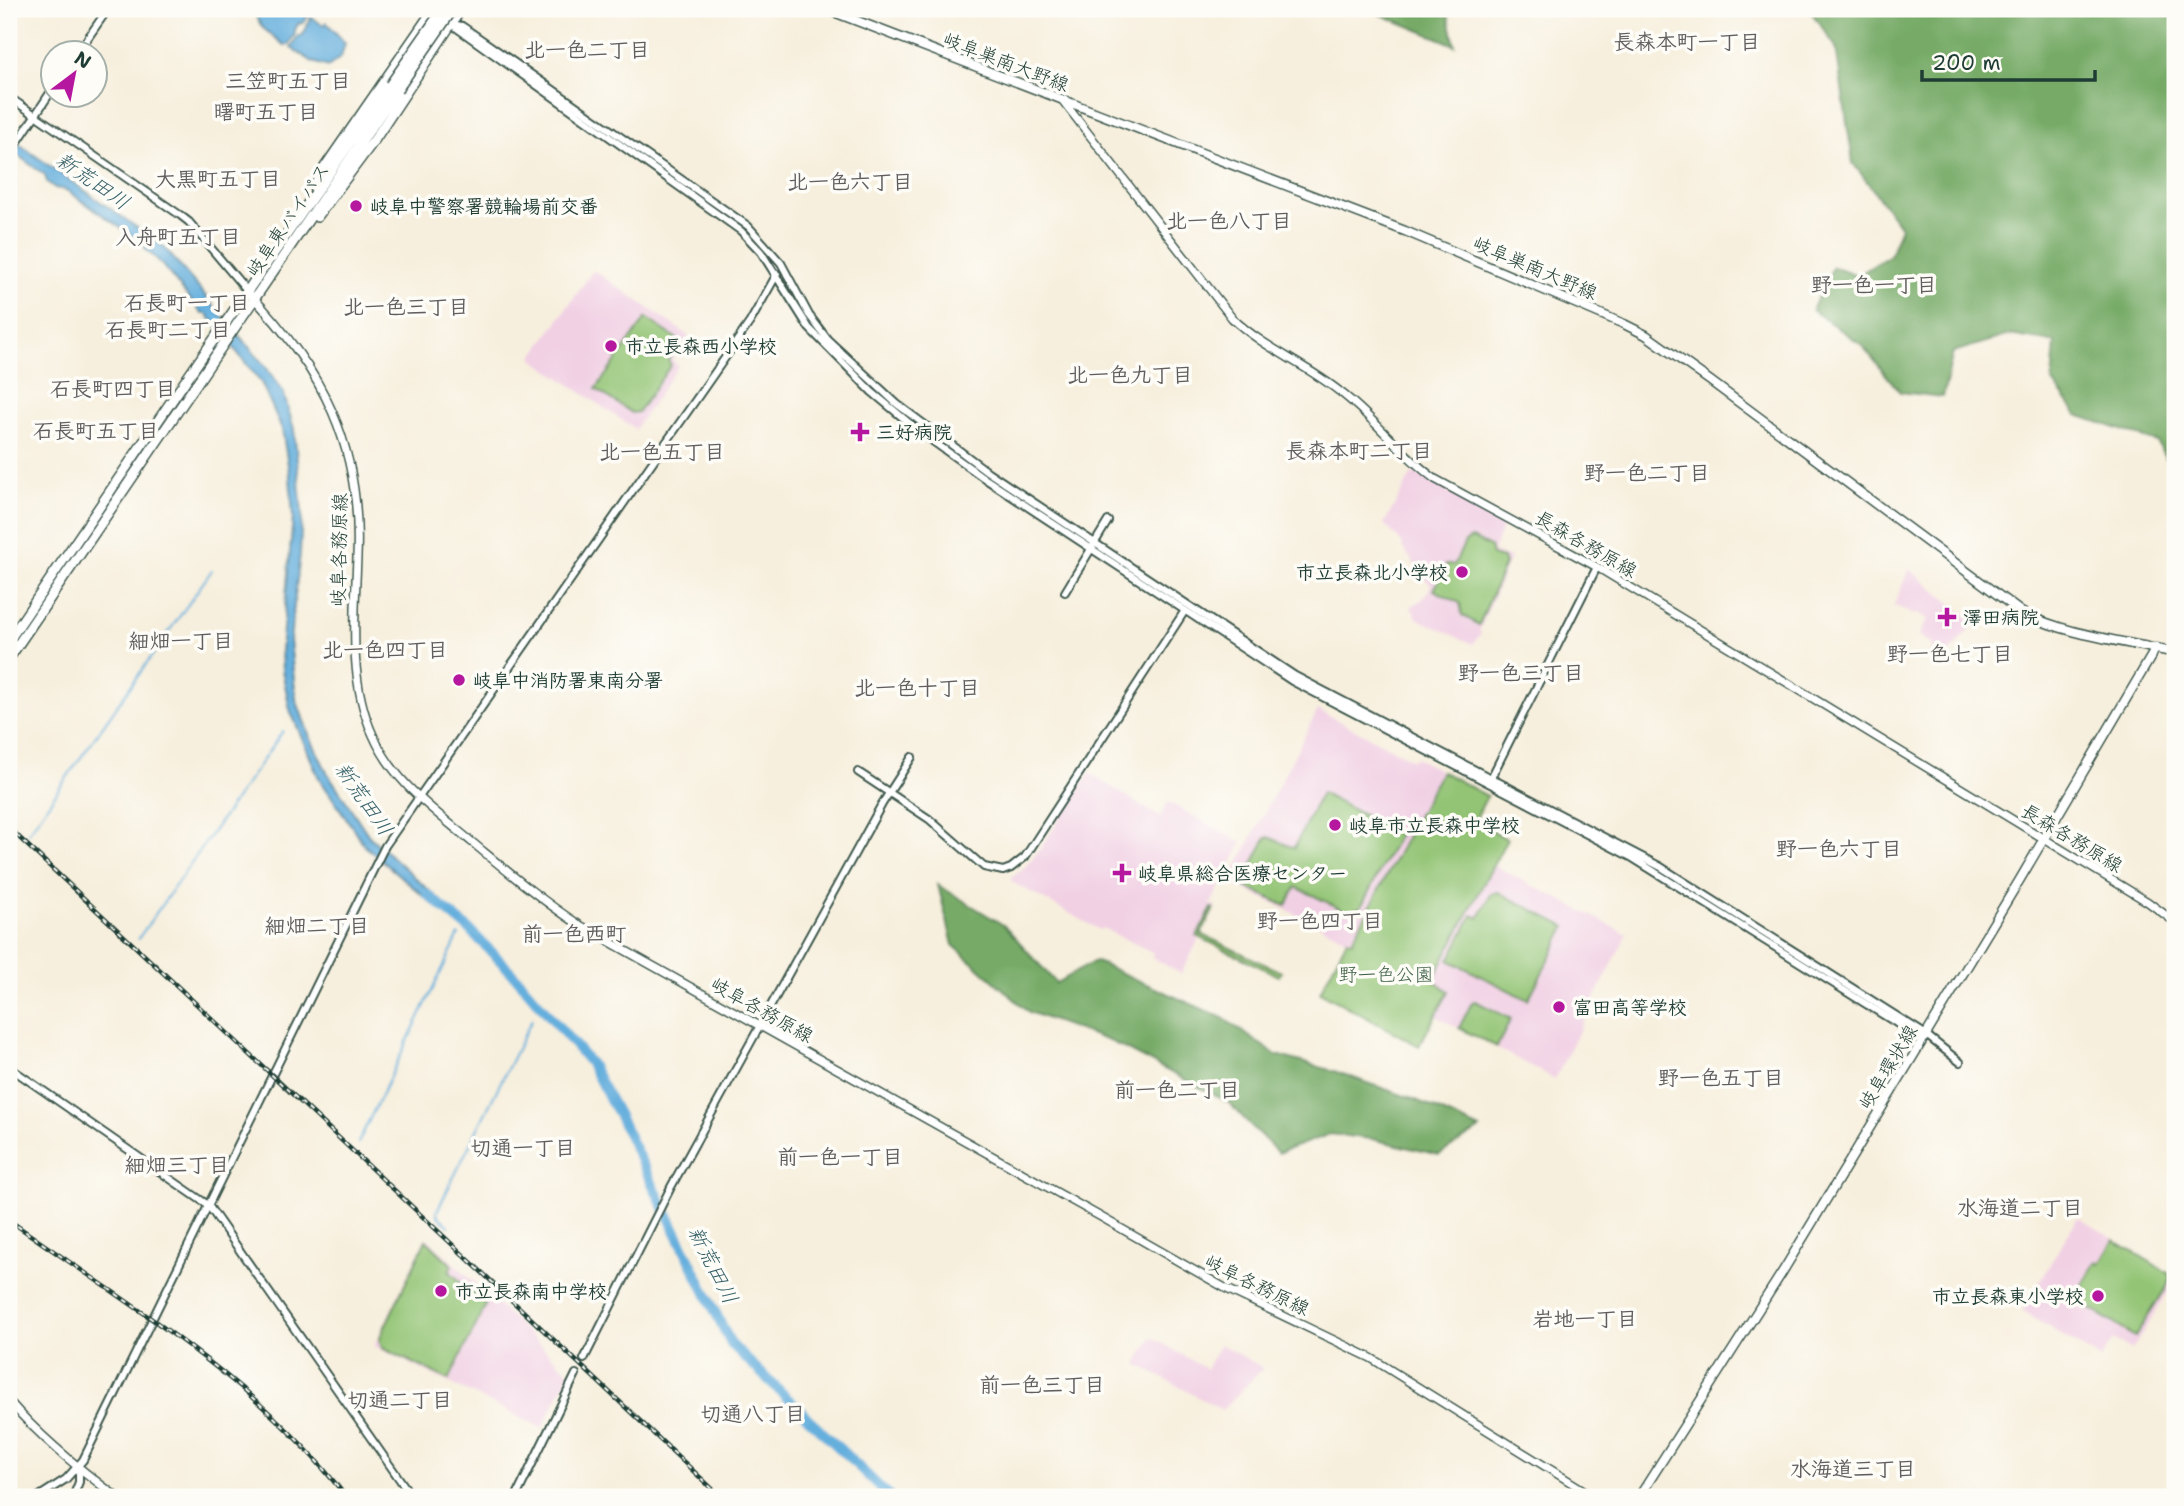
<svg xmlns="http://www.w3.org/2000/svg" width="2184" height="1506" font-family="'Shantell Sans','Klee One',sans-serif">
<rect width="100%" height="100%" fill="#fdfcf7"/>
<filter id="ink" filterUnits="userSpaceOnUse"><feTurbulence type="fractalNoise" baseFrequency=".0143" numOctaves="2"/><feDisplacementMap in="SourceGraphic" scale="14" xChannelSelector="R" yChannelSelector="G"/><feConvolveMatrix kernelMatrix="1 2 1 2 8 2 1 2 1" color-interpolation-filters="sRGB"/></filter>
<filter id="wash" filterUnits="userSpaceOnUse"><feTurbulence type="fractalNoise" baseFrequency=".00686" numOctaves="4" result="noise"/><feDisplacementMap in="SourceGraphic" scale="28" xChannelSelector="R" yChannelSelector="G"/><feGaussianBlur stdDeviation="1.57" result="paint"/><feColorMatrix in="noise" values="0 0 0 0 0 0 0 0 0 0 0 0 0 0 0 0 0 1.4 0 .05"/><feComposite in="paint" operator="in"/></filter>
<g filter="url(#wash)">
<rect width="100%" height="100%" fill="#f7efdd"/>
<path fill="#f1d0e4" d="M595,271l94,65 -17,23 6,7 -43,63 -101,-69 -1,-4 59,-84z
M1413,472l91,49 -11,31 17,6 -31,73 2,2 -8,11 -55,-25 -7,-12 13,-9 7,-12 -29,-39 1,-3 -19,-20z
M1909,569l66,54 -36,41 -11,-8 6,-10 -15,-11 9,-16 -12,-7 -2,3 -20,-10z
M1318,710l95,50 2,-3 26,14 -90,170 -119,-58 -2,-4z
M1089,773l71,44 8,-15 74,41 -31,61 5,2 -35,68 -29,-17 2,-4 -52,-25 -2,2 -88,-48 -1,-4 13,-10 17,-20z
M1493,865l134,69 -72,145 -119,-63 13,-25 -16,-10z
M2078,1217l97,59v5l-43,69 -19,-11 -12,20 -79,-48z
M427,1238l143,135 -28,55 -168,-82 51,-107z
M1152,1337l54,32 14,-25 43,24 -41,42 -85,-46z"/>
<path fill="#93c474" stroke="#598054" stroke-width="2" d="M646,318l31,21 2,4 -11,17 3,5 -33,47 -6,1 -36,-24z
M1472,538l18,9 2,8 11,3 2,6 -26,61 -17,-10 -2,-12 -26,-13 12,-25h8l11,-23z
M1441,771l46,25 -12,24 32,19 -74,141 16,11 -30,55 -99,-54 27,-53 5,2z
M1321,793l78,41 -38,73 -14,5 -51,-25 -10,19 -42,-20 -1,-3 23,-45 3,-1 25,11z
M1498,892l68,35 -38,73 -79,-40 23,-45 7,3 12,-24z
M1212,908l2,1 -13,25 80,38 -2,4 -82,-40z
M1475,1001l36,18 -14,28 -38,-19 13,-26z
M426,1240l26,25 -3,6 37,34 -37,75 -67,-32 -3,-9z
M2114,1240l56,34 1,6 -36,57 -61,-39 22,-36 4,2z"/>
<path fill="#76aa66" stroke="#4a744d" stroke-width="2" d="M1367,9h80l8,36z
M1809,9h366v466l-18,-33 -80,-27 -25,-34 3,-39 -46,-7 -56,17 -10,45 -43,-5 -38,-47 -50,-35 21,-43 24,9 33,-21 11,-28 -48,-64 -17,-116z
M938,885l67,41 51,57 39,-22 128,57 53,37 61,17 79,28 64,29 -41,26 -67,-16 -42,-5 -52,19 -50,-51 -116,-60 -83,-30 -76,-67z"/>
<path fill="#65afdd" stroke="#427688" stroke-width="2" d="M258,9h47l-2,3 5,4 -5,7 -5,1 -3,6v4l-7,11h-4l-21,-17 -7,-11z
M311,17l12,8 3,-3 19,21 -4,14 -13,10 -15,-5 -22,-14 7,-12 5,-1z
M9,137l154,109 103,121 17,25 11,37 8,84 -2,41 -10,86 6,59 14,38 17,35 42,64 70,63 -5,6 -69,-59 -46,-68 -29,-68 -8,-40 -1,-19 12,-134 -3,-40 -8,-48 -20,-45 -55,-70h-5l-44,-54 -12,-10 -2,-6 -78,-54 -11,-2 -8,-6 -2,-7 -36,-26z"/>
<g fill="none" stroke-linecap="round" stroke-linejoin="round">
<path stroke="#65afdd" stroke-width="2" d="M28,833l184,-263
M138,939l145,-208
M358,1143l101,-208
M449,1226l-12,-11v-4l95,-192"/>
<path stroke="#65afdd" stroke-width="10" d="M427,894l42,35 48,49 73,85 28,51 113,230 159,153"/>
</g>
</g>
<g filter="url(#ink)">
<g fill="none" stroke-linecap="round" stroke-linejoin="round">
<defs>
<path id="tertiary" d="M451,24l11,2 286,200 33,37 28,52 19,25 69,64 91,68 307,204 366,191 264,167 35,28
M454,26l287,205 20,21 48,76 63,64 48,40 64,46 308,203 339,176 291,182
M78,52l30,-43
M9,97l171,118 9,7 58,69
M9,155l43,-65
M1065,592l43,-71
M858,772l71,47 55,48 19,4 8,-3 14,-11 159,-245
M1491,778l106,-211
M9,1067l199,138 204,292
M584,1359l87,-172 211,-383 30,-47
M38,1497l28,-18 17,-19 302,-614 365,-524 27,-48
M73,1497l6,-15v-14
M516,1497l60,-123"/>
<path id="secondary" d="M1063,101l169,217c32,30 73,46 107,73 35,26 60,62 96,88l162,88 551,335 27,20
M247,291c76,79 115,155 110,266 -2,57 -9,124 16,178 21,48 61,75 100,108 34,28 68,57 105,81l523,293 124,71 146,70 222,138
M9,1401c32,37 69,67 108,96"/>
<path id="primary" d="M826,9l579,222 219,93 22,11 63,45 312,232c44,23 105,29 154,41
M1592,1497h2
M1639,1497l144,-226 236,-390 137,-233"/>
<path id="trunk" d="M314,187l11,-20 109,-158
M317,217l58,-78 86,-130
M9,640l170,-250 211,-305
M9,658l388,-568"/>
</defs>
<use href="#tertiary" stroke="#3f584d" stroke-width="10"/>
<use href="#secondary" stroke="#3f584d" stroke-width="10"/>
<use href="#primary" stroke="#3f584d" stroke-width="11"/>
<use href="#trunk" stroke="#3f584d" stroke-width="12"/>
<use href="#tertiary" stroke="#fff" stroke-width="6"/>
<use href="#secondary" stroke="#fff" stroke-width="7"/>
<use href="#primary" stroke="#fff" stroke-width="8"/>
<use href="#trunk" stroke="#fff" stroke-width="9"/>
<defs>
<path id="rail" d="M9,828l712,669
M9,1220c118,84 248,159 337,277"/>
</defs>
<use href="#rail" stroke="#1f3d34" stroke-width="4.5"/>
<use href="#rail" stroke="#fdfcf7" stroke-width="2" stroke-dasharray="5" stroke-linecap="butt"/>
<defs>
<path id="trunk-bridge" d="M390,85l53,-76
M397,90l56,-81"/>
</defs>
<use href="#trunk-bridge" stroke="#3f584d" stroke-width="12" stroke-linecap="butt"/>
<use href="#trunk-bridge" stroke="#fff" stroke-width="9"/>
</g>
</g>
<g fill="#b5179e" stroke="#fdfcf7" stroke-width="2.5">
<circle cx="356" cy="206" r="7"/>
<circle cx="611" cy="346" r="7"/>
<path d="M856.5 421.5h7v7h7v7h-7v7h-7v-7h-7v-7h7z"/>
<circle cx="1462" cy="572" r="7"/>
<path d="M1943.5 606.5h7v7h7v7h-7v7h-7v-7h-7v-7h7z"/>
<circle cx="459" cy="680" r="7"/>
<circle cx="1335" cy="825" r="7"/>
<path d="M1118.5 862.5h7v7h7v7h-7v7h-7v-7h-7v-7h7z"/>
<circle cx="1559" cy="1007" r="7"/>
<circle cx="441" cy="1291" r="7"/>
<circle cx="2098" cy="1296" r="7"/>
</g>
<g text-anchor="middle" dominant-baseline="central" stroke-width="7" stroke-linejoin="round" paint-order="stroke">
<g font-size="19" fill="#1f3d34" stroke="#fdfcf7">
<text transform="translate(1006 62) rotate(21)">岐阜巣南大野線</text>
<text transform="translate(288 220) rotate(-56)">岐阜東バイパス</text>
<text transform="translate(1535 268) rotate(23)">岐阜巣南大野線</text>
<text transform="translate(1586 544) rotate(30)">長森各務原線</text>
<text transform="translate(339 550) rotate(-89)">岐阜各務原線</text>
<text transform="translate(2072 838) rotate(31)">長森各務原線</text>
<text transform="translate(762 1010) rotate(29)">岐阜各務原線</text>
<text transform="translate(1888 1067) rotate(-59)">岐阜環状線</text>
<text transform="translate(1257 1285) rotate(26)">岐阜各務原線</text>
</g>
<g font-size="19" font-weight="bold" fill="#1f3d34" stroke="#fdfcf7" text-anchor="start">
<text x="370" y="206">岐阜中警察署競輪場前交番</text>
<text x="625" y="346">市立長森西小学校</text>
<text x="876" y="432">三好病院</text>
<text x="1448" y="572" text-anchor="end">市立長森北小学校</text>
<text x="1963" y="617">澤田病院</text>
<text x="473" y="680">岐阜中消防署東南分署</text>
<text x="1349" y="825">岐阜市立長森中学校</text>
<text x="1138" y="873">岐阜県総合医療センター</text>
<text x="1573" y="1007">富田高等学校</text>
<text x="455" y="1291">市立長森南中学校</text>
<text x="2084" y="1296" text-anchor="end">市立長森東小学校</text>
</g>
<g font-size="19" fill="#3c5f44" stroke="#fdfcf7">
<text x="1386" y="974">野一色公園</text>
</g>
<g font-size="21" font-weight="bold" fill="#625e60" stroke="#fdfcf7">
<text x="1687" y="42">長森本町一丁目</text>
<text x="587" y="50">北一色二丁目</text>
<text x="288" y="81">三笠町五丁目</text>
<text x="266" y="112">曙町五丁目</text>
<text x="218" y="179">大黒町五丁目</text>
<text x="850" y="182">北一色六丁目</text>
<text x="1229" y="221">北一色八丁目</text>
<text x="178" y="237">入舟町五丁目</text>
<text x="1874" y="285">野一色一丁目</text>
<text x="187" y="303">石長町一丁目</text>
<text x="406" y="307">北一色三丁目</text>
<text x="168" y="330">石長町二丁目</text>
<text x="1130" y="375">北一色九丁目</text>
<text x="113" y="389">石長町四丁目</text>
<text x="96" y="431">石長町五丁目</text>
<text x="1359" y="451">長森本町二丁目</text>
<text x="662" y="452">北一色五丁目</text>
<text x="1647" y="473">野一色二丁目</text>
<text x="181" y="641">細畑一丁目</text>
<text x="385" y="650">北一色四丁目</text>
<text x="1950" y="654">野一色七丁目</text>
<text x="1521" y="673">野一色三丁目</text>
<text x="917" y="688">北一色十丁目</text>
<text x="1839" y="849">野一色六丁目</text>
<text x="1320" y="921">野一色四丁目</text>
<text x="317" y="926">細畑二丁目</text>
<text x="574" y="934">前一色西町</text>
<text x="1721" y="1078">野一色五丁目</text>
<text x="1177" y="1090">前一色二丁目</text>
<text x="523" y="1148">切通一丁目</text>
<text x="840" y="1157">前一色一丁目</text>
<text x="177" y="1165">細畑三丁目</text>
<text x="2020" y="1208">水海道二丁目</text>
<text x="1585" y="1319">岩地一丁目</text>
<text x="1042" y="1385">前一色三丁目</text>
<text x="400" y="1400">切通二丁目</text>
<text x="753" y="1414">切通八丁目</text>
<text x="1853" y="1469">水海道三丁目</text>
</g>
<g font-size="21" font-style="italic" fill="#345f67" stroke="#fdfcf7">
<text transform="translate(93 181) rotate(35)">新荒田川</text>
<text transform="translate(364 799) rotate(55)">新荒田川</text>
<text transform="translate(713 1265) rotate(63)">新荒田川</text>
</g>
</g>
<rect width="2184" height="1506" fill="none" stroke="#fdfcf7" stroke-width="35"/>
<g transform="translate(74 74) rotate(32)"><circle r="33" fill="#fdfcf7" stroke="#a4b0a9" stroke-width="2"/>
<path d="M0-5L12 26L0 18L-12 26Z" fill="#b5179e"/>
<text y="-10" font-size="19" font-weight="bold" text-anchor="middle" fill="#1f3d34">N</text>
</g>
<path d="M1922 70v10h173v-10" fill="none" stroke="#1f3d34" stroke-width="3.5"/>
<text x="1932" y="70" font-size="21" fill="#1f3d34" stroke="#fdfcf7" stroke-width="5" paint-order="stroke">200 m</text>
</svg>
